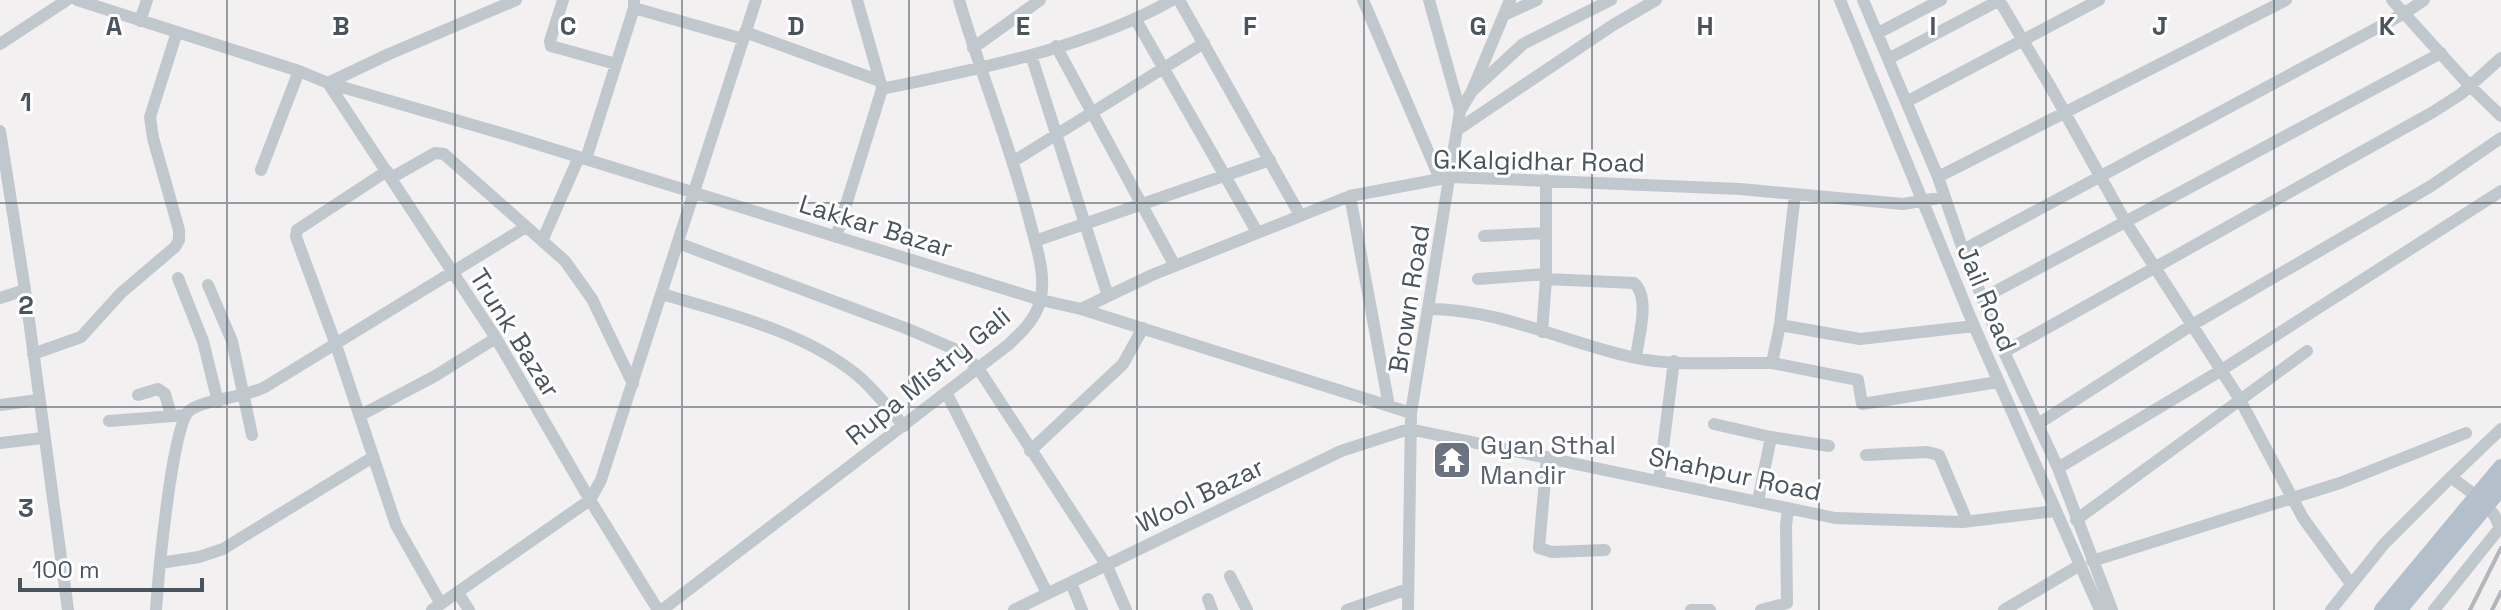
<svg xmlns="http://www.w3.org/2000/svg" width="2501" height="610" font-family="'Space Grotesk',sans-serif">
<rect width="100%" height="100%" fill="#f2f0f1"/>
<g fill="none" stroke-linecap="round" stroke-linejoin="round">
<path stroke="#c0c8cd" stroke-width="12" d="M77,0l222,71 29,12 186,54 527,163 40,9 330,104
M563,0l-13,41 1,5 65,18
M1179,0l121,215
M1363,0l77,179
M1840,0l134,326 126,284
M1863,0l75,177 25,73 41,102 54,116 54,142
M1999,0l51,86 75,135 114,177 64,120 48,66
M2392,0l77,85 32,31
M634,8l109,31
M1504,15l33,-15
M1136,20l121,212
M140,21l7,-21
M745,32l135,49 -23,-81
M1878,33l63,-33
M0,44l67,-44
M1056,46l119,220
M973,48l67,-48
M1031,55l77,241
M1888,59l112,-59
M328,83l168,255 94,162 68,110
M328,83l61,-29 127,-54
M882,89c95,-20 206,-41 290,-89
M1472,91l51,-47 88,-44
M1906,102l193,-102
M1460,111l12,-20 38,-91
M1457,130l156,-105 43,-25
M0,131l25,159 43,320
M586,159l48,-151v-8
M1014,161l190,-118
M261,170l38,-99
M387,171l-90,59 -1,7 40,108 60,180 45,79
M1938,177l348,-177
M391,178l44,-25 9,1 121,107 27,38 41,85
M1795,194l-15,131 80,14 114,-13
M1350,196l39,210
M1484,236l62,-3
M836,237l46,-148 -1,-6
M542,241l37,-84
M1035,241l235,-81
M678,243l230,86 51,22 19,17 129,198 19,44
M1963,250l442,-237 19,-13
M178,278l25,63 15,61
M1478,279l68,-5
M1546,279l88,4c17,15 4,55 2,75
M208,285l24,56 20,94
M662,294c66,20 141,37 195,81 18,15 32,34 47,51
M0,298l25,-8
M1983,298l458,-245
M1081,309l71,-34 198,-79 101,-19 289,12 163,15 42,-7
M1429,309c70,0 135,33 202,48 41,10 98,5 141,6
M1780,325l-8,38 86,17 4,24 136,-22
M1542,332l4,-53v-99
M2004,352l429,-240 28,-18 40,-36
M33,354l48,-17 40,-44 54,-46 4,-7v-10l-26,-92 -3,-21 27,-85
M946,392l101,201
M138,395l20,-6 7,5 6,21
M0,405l38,-5
M361,415l74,-39 61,-38
M109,421l77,-6
M1714,424l57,13 -13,64
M2038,424l154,-99 239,-139 70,-48
M1771,437l58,9
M0,443l43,-5
M1030,451l93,-87 20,-36
M1866,455l61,-3 12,3 28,66
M1547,457l-8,91 13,4 53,-2
M2058,468l162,-97 281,-180
M2451,477l50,-48
M1659,480l15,-119
M2076,520l231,-169
M2092,561l248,-78 126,-50
M160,563l39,-6 24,-8 150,-92
M1230,576l17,34
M1071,583l11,27
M458,593l11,17
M1208,599l4,11
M156,610c2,-30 16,-185 33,-199 15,-12 55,-13 76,-24l261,-160
M432,610l158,-110 11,-20 155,-480
M662,610l346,-265c13,-12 28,-26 32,-44 7,-25 -4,-55 -10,-79 -19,-75 -49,-147 -71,-222
M1014,610l327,-159 68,-22 426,89 128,4 92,-11
M1347,610l61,-21
M1408,610l3,-197 49,-302 -31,-111
M1691,610h19
M1761,610l26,-7 -1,-77 2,-18
M2004,610l76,-45
M2331,610l53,-66 67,-67c16,13 47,31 48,52l-65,81"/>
<path stroke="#b3b6ba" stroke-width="4" d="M2470,610l31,-62
M2492,610l9,-18"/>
<path stroke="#b3c0cc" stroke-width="16" d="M2382,610l119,-143
M2399,610l102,-122"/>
</g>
<path fill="none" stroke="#4a545c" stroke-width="2" stroke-opacity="0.55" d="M227,0v610M455,0v610M682,0v610M909,0v610M1137,0v610M1364,0v610M1592,0v610M1819,0v610M2046,0v610M2274,0v610M0,203h2501M0,407h2501"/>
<defs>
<symbol id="temple-square" viewBox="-11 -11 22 22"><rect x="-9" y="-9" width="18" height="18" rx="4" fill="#6b7280" stroke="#fff"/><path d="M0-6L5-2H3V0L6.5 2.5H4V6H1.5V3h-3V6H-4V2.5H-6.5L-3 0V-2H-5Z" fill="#fff"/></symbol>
</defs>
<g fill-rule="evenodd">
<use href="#temple-square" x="1430" y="438" width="44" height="44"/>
</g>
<g text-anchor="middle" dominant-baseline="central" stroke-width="6" stroke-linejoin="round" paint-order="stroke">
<g font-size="26" fill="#4a545c" stroke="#fff">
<text transform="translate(1539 161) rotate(1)">G.Kalgidhar Road</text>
<text transform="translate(876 226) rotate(17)">Lakkar Bazar</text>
<text transform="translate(1987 298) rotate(67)">Jail Road</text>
<text transform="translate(1409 299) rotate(-81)">Brown Road</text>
<text transform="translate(515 333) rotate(58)">Trunk Bazar</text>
<text transform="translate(928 376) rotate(-39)">Rupa Mistry Gali</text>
<text transform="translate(1735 474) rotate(12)">Shahpur Road</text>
<text transform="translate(1200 495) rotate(-26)">Wool Bazar</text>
</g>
<g font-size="26" fill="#5b616d" stroke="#fff" text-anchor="start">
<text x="1480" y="445">Gyan Sthal<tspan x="1480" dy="30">Mandir</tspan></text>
</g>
</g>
<g font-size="26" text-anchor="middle" font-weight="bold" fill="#4a545c" stroke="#fff" stroke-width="6" stroke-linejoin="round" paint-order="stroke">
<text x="114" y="35">A</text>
<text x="341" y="35">B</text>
<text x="568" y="35">C</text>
<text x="796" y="35">D</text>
<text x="1023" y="35">E</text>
<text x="1250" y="35">F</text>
<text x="1478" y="35">G</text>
<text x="1705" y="35">H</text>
<text x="1933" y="35">I</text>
<text x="2160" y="35">J</text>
<text x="2387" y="35">K</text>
<text x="26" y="111">1</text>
<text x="26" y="314">2</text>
<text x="26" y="517">3</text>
</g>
<path d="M20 578v12h182v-12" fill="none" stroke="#4a545c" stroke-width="4"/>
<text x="32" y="578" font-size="24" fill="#4a545c" stroke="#ffffff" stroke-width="6" paint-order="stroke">100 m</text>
</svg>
